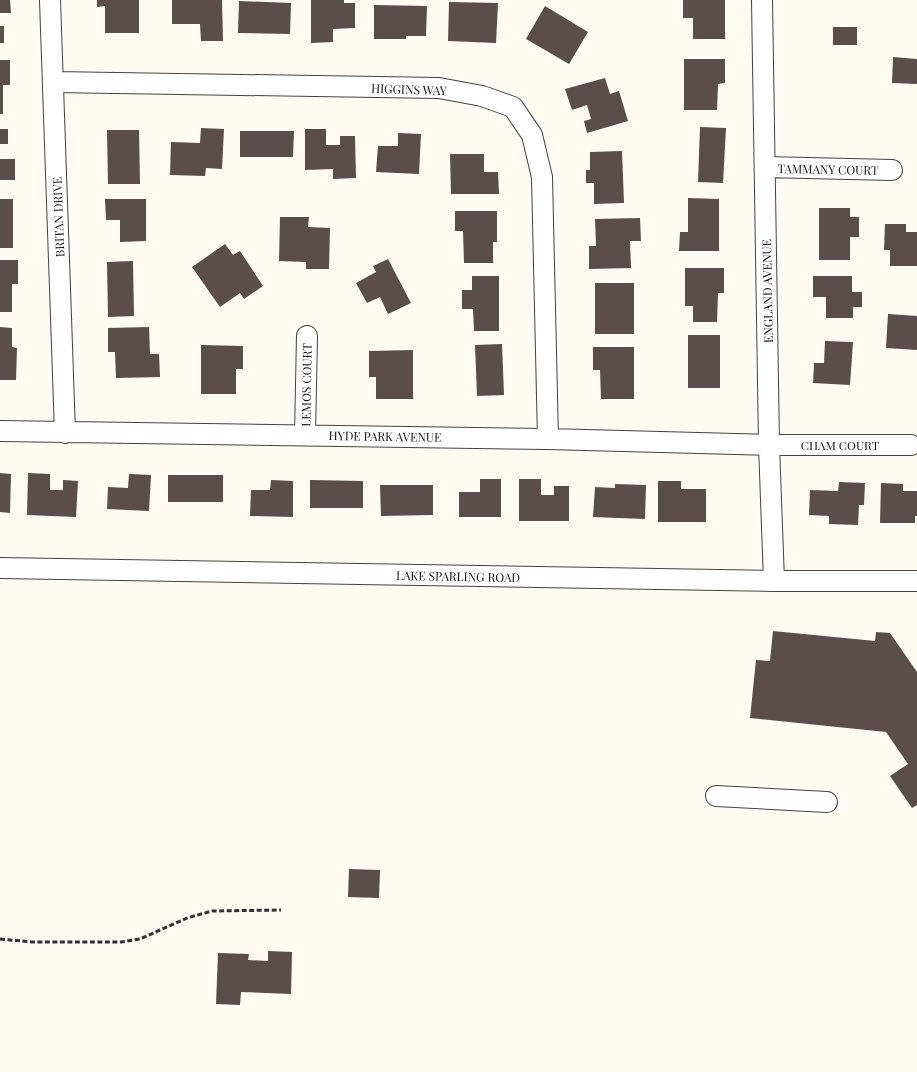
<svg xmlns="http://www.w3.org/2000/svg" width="917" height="1072" font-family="'Playfair Display',serif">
<rect width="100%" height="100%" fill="#fffaf2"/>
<path fill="#5a4d4a" d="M0,0h10l1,13h-11z
M97,0h42v33h-34v-27l-8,1z
M172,0h50l1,41h-22l-1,-17h-28z
M311,0h33v3h11v25l-22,1v13l-22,1z
M683,0h42v39h-32v-21h-10z
M239,1l52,2 -1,31 -52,-1z
M449,2l49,1 -2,40 -48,-2z
M374,5l53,1 -1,30h-20v3h-32z
M545,6l43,26 -19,32 -43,-25z
M0,26h4v17h-4z
M833,27h24v18h-24z
M893,57l24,2v25l-25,-1z
M684,59h41v24l-7,1 -1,26h-33z
M0,60h10v25h-7v29h-3z
M605,78l5,16 9,-3 9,30 -41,12 -3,-12 7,-2 -4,-14 -15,5 -7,-21z
M700,127l26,1 -3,55 -25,-1z
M201,128l23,1 -2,40 -16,-1 -1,8 -35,-1 1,-33 29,1z
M0,129h8v15h-8z
M305,129h21v16h14v-9h15l1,42 -23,1v-10l-28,1z
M107,130h32l1,54h-32z
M240,131h54l-1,26h-53z
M398,133l23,1 -2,40 -43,-2 2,-26h20z
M622,151l2,52 -30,1v-21h-8v-13h4v-18z
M450,154h34v18h14l1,22h-48z
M0,159h15v21h-15z
M688,198l31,1v52h-40l1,-19h8z
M0,199h13v49h-13z
M105,199h41v42l-26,1v-22h-14z
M819,208h31v9h9v20h-9v23h-31z
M455,211h42v31h-4v21h-29l-1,-32h-8z
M280,217h29l-1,10 22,1 -1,41h-23v-7l-27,-1z
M640,218l1,23h-11l1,27 -42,1v-23h7l-1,-27z
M885,224h21v8h11v34h-27v-16h-6z
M225,244l8,11 7,-4 23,35 -19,13 -4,-6 -20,14 -28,-40z
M388,259l23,44 -23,11 -8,-17 -13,6 -11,-20 20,-11 -3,-6z
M0,260h18v24h-6v28h-12z
M133,261l1,55 -26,1 -1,-55z
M685,268h39v25h-6l-1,29h-24v-16h-8z
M472,276h27v55h-25l-1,-22h-11v-19h10z
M813,276h39v16h10v15h-9v11h-27v-21h-13z
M595,283h39v51h-39z
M888,314l29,2v34l-31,-2z
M0,327l12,1v19l5,1 -1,32h-16z
M149,327l1,27h9l1,23 -44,1 -1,-26h-7v-24z
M688,335h32v53h-32z
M825,341l28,1 -3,43 -37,-2 1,-20h10z
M502,344l2,51 -27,1 -2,-51z
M201,345l42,1v23h-7v25h-35z
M593,347h41v52h-33l-1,-29h-7z
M413,350v49h-37v-22h-7v-26z
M0,473l11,1 -1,39 -10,-1z
M28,473l22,1v16h13v-10l15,1 -2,36 -49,-2z
M129,474l22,1 -2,36 -42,-2 1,-22 20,1z
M168,475h55v27h-55z
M480,479h21v38h-42v-25h21z
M519,479h22v16h13v-9h15v35h-50z
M271,480l22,1v36l-43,-1 1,-26h19z
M310,480l53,1v27h-53z
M658,481h23v8h25v33h-48z
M839,482l26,1 -1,22h-5l-1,20 -29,-1v-8l-20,-1 1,-25 28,1z
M881,483l22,1v7h14v25h-2v7h-35z
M615,484l31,1 -1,34 -52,-2 2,-30 20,1z
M380,485h53v30l-52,1z
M773,631l102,10 1,-9 14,1 27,39v133l-5,3 -22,-32 18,-12 -22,-32 -136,-14 6,-58 14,1z
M349,869l31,1 -1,28 -31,-1z
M268,951l24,1 -1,42 -50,-2 -1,13 -24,-1 2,-51 31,1 -1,6 20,1z"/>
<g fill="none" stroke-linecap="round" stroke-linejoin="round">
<defs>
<path id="minor" d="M50,0l15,433
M762,0l7,445 5,136
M54,82l385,6 43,8 31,11 19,28 10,42 6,262
M765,167l127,3
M0,431l548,8 221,6h142
M305,435l2,-99
M0,568l774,13h143
M716,796l111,6"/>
</defs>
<use href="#minor" stroke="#424242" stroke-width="22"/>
<path stroke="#313131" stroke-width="3" stroke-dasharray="5 2.5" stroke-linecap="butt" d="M0,939l32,3h89l19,-3 47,-21 25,-7 69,-1"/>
<use href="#minor" stroke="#fff" stroke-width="20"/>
</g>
<g text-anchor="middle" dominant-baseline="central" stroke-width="5" stroke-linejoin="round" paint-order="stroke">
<g font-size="12" fill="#0f0f0f" stroke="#fff">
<text transform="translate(409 89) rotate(2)">HIGGINS WAY</text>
<text transform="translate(828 169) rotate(1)">TAMMANY COURT</text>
<text transform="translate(58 217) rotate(-92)">BRITAN DRIVE</text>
<text transform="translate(767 291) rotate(-91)">ENGLAND AVENUE</text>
<text transform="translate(306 385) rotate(-89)">LEMOS COURT</text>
<text transform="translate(385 436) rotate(1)">HYDE PARK AVENUE</text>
<text x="840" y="445">CHAM COURT</text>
<text transform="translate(458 576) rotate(1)">LAKE SPARLING ROAD</text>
</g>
</g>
</svg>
